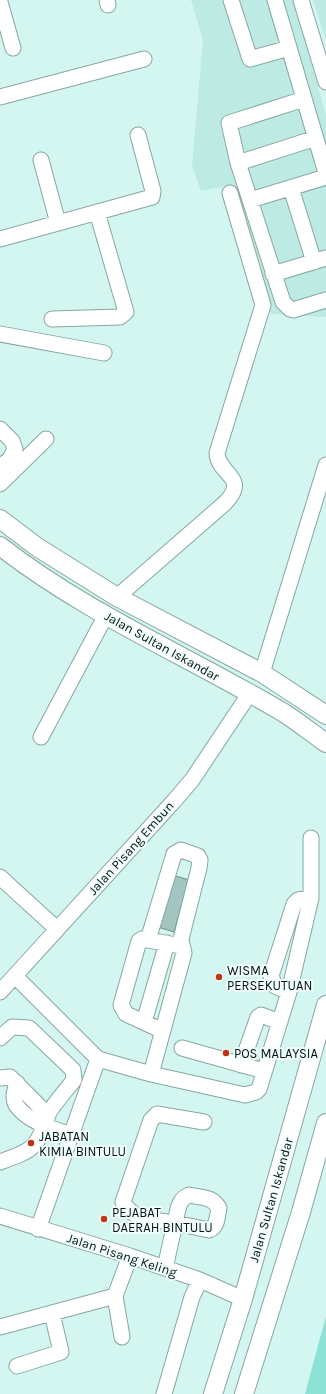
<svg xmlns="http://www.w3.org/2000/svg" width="326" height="1394" font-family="Karla,sans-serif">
<rect width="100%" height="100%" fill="#d3f6f0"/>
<path fill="#bdeae2" d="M191,0h103l32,115v202l-55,-3 -41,-129 -29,6 -9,-26 11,-125z
M313,0h13v41z"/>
<path fill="#8de2d6" d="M326,1316v78h-21z"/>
<path fill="#a3c5bf" stroke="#6c8c87" d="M173,875l16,5 -15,52 -16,-5z"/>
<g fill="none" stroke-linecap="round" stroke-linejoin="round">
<defs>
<path id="minor" d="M107,0l1,5
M231,0l19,59 39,-11
M275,0l51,173
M301,0l25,82
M0,2l13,46
M0,97l144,-38
M304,99l-75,24 9,40 45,139 7,7 3,1 33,-10
M41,160l17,63
M238,163l78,-25
M291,188l23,74
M250,200l76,-23
M0,239l152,-42 1,-6 -15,-56
M273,274l53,-16
M52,319l68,-2 6,-5 -29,-100
M0,334l104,19
M0,429l12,12 3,8 -5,10 -10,8
M0,484l46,-45
M117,597l108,-94c25,-26 -7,-28 -8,-50l46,-148 -33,-112
M262,673l64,-208
M41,737l65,-122
M0,877l57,52
M148,940l26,-86 7,-4 17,6 2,4 -1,8 -17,67 -1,5 3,13 -33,121
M15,976l83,83 53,15 94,21 11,-3 3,-3 30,-97 22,-94v-60
M0,992l174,-191 18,-21 58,-87
M289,992l-14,-6 -4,-10 23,-72 4,-4 13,-2
M144,1022l23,-79
M163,1031l-37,-17 -5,-9 18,-64 3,-2 40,7
M0,1038l12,-11 17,1 44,42 1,10c-6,8 -24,28 -26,35 -11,34 -15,35 -48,47
M182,1048l82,23
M241,1065l17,-48 3,-2 19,7
M0,1078l10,-1 38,38
M17,1083c-2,7 -5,15 -1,22 12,17 37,24 56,30
M189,1195c13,3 23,1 30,13 -2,8 -1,19 -10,22l-34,-7c3,-11 2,-23 14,-28z
M0,1216l130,40 70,24 43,19
M38,1229l60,-170
M165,1268l10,-45c-18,-3 -43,-2 -52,-21l28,-82 6,-6 47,8
M115,1296l7,41
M0,1327l115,-31 15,-40
M17,1366l44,-14 -9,-39
M164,1394l28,-97 8,-17"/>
<path id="major" d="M0,519l37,28 80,50 145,76 64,42
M0,546c87,68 190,111 284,167 14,9 28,20 42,30
M213,1394l30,-95 83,-294
M244,1394l57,-182 25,-89"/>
</defs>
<use href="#minor" stroke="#86a7a2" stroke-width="17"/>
<use href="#major" stroke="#86a7a2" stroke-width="20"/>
<use href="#minor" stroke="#fff" stroke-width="15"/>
<use href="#major" stroke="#fff" stroke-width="18"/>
</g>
<g fill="#bf3514" stroke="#f0fefb" stroke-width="1.5">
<circle cx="219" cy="977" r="4"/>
<circle cx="226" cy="1053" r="4"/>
<circle cx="31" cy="1143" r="4"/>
<circle cx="104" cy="1219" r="4"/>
</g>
<g text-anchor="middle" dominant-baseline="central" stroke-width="4" stroke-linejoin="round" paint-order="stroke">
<g font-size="13" fill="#061211" stroke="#f0fefb">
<text transform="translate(162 646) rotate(29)">Jalan Sultan Iskandar</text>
<text transform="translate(131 848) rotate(-48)">Jalan Pisang Embun</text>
<text transform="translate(271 1200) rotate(-74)">Jalan Sultan Iskandar</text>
<text transform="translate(122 1255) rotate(18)">Jalan Pisang Keling</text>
</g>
<g font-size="13" fill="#061211" stroke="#f0fefb" text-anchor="start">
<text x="227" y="970">WISMA<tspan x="227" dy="15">PERSEKUTUAN</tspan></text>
<text x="234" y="1053">POS MALAYSIA</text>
<text x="39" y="1136">JABATAN<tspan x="39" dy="15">KIMIA BINTULU</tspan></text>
<text x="112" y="1212">PEJABAT<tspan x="112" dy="15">DAERAH BINTULU</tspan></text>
</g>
</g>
</svg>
